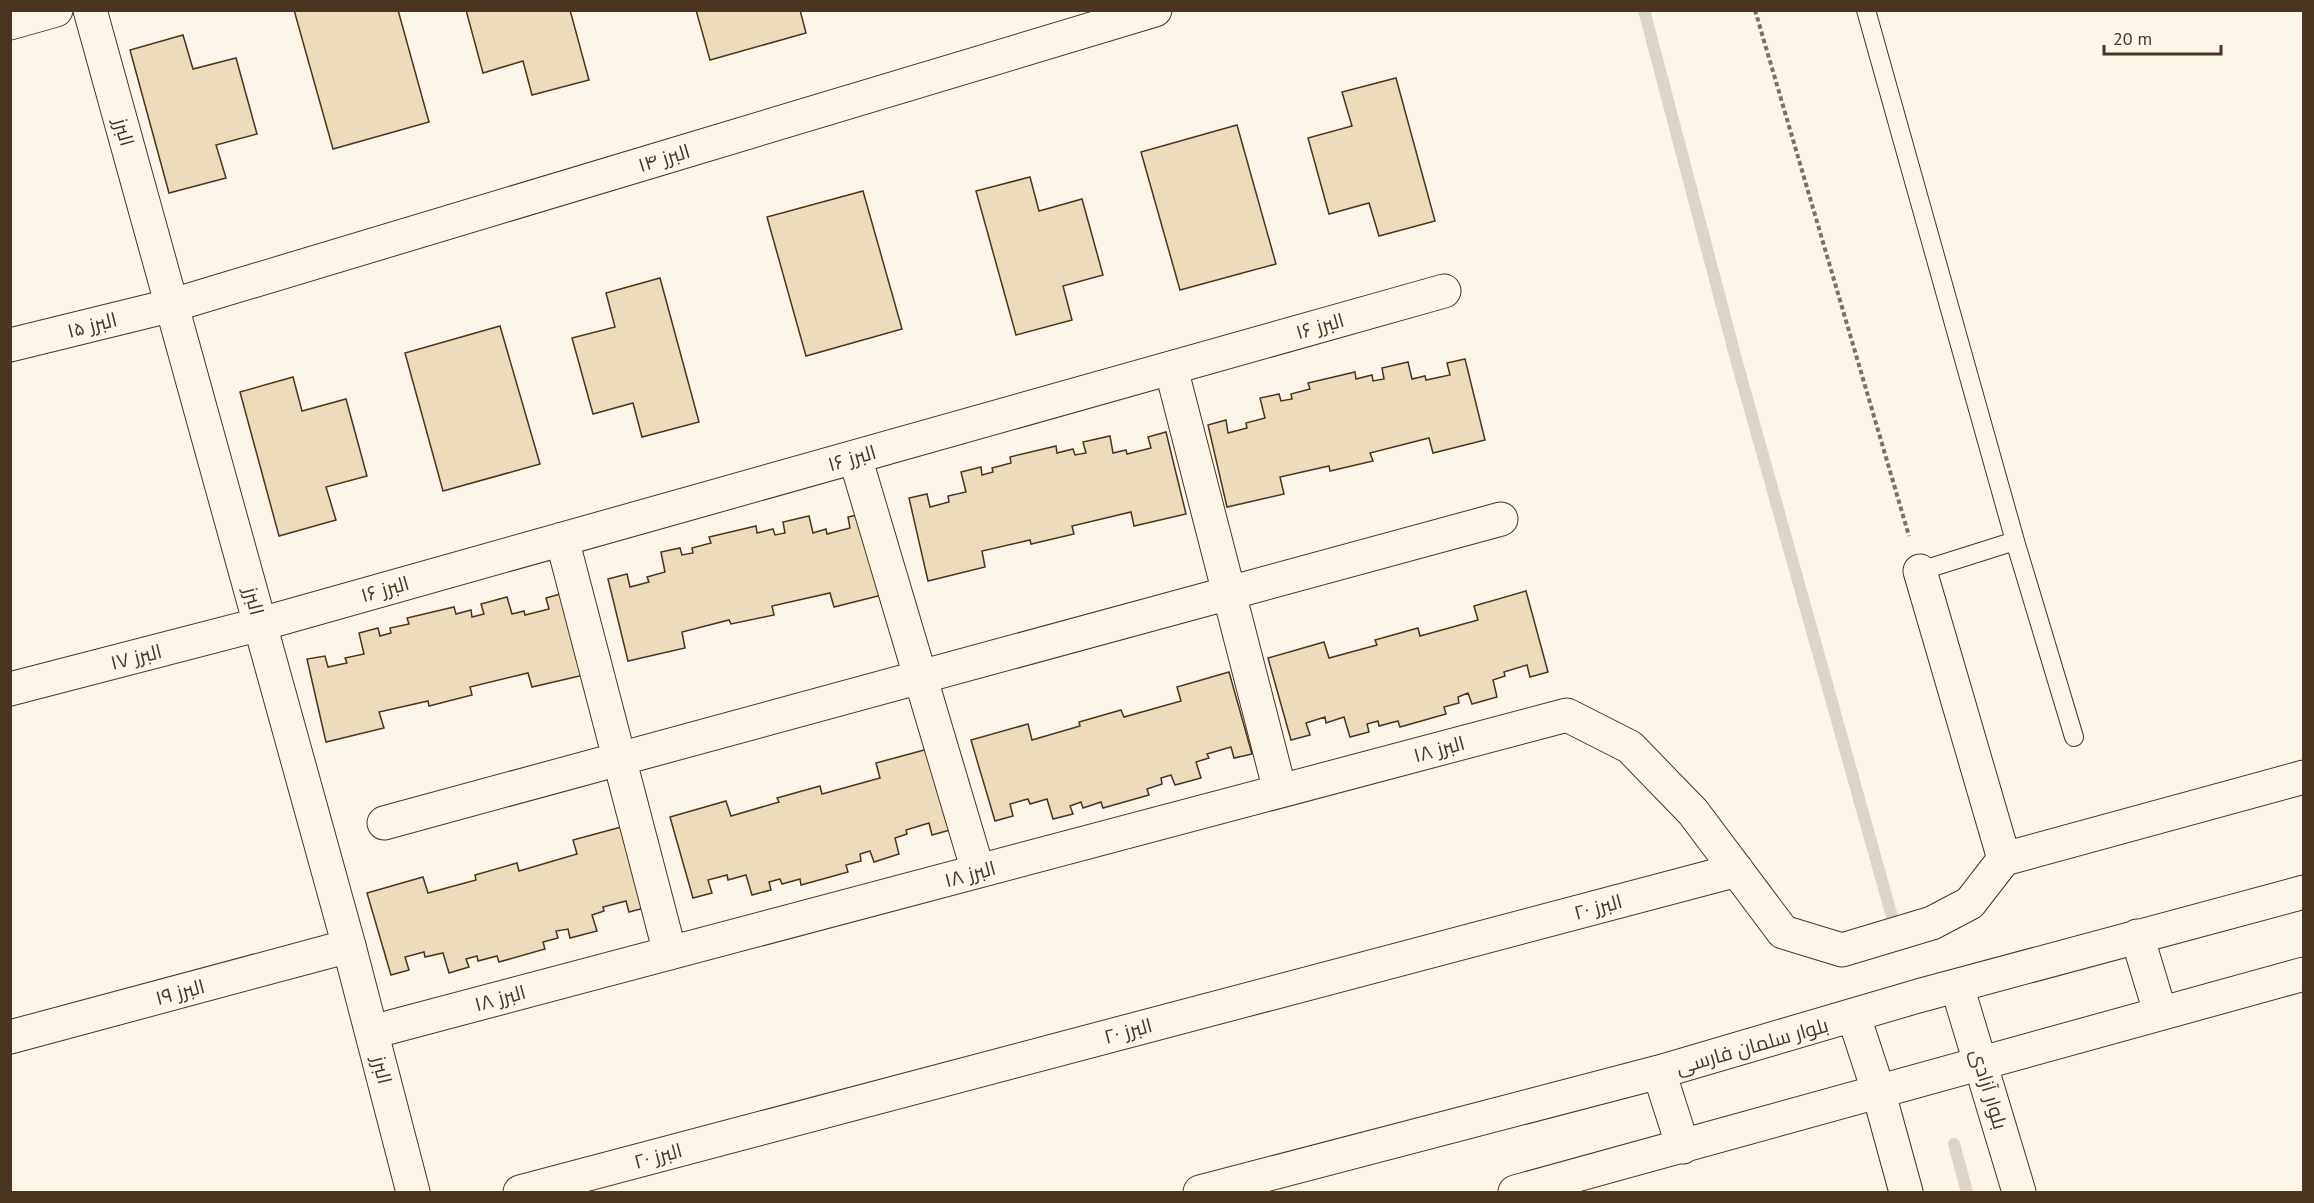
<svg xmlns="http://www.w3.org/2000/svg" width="2314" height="1203" font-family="'PT Sans',Cairo,sans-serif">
<rect width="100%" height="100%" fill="#fbf6e9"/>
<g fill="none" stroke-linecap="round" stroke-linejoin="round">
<path stroke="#dcd4c6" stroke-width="12" d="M1644,10l92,349 160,572
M1954,1144l13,48"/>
</g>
<path fill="#ecdcbc" stroke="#4a3520" stroke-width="1.5" d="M294,10h104l31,112 -96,27z
M466,10h104l19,70 -57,15 -9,-34 -40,12z
M696,10h104l6,23 -96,27z
M183,35l10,34 43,-11 21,76 -41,11 10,33 -57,15 -39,-143z
M1396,78l39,143 -56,15 -10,-33 -40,11 -21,-76 44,-12 -10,-34z
M1237,125l39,139 -96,26 -39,-138z
M1030,177l9,34 43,-12 21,76 -40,11 9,34 -56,15 -40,-144z
M863,191l39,138 -96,27 -39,-139z
M660,278l39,144 -57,15 -9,-34 -40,11 -21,-76 43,-11 -9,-34z
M500,326l40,138 -97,27 -38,-138z
M1465,359l20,81 -52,13 -4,-15 -59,15 3,8 -43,10 -1,-5 -49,11 4,17 -57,13 -19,-82 18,-5 2,13 19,-5 -1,-5 19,-5 -5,-20 19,-4 2,7 11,-2 -1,-5 19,-5 -2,-6 47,-11 1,7 16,-4 1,6 11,-2 -2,-11 26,-6 4,17 13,-3 1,4 24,-5 -3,-12z
M293,377l9,34 44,-12 21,77 -41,11 10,33 -57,16 -39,-144z
M1166,432l20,82 -52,12 -3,-14 -59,14 2,8 -43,10 -1,-4 -48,11 3,16 -57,14 -19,-83 18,-4 3,13 19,-5 -1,-6 18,-4 -5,-20 20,-5 1,8 11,-3 -1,-4 19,-5 -1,-6 46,-11 1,7 16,-4 2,6 11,-2 -3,-11 27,-6 3,17 13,-3 1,4 24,-6 -3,-11z
M866,513l20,81 -52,13 -4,-14 -58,13 2,9 -43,9 -2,-4 -47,12 3,16 -57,13 -20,-82 19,-5 3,13 19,-5 -2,-5 18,-5 -4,-20 19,-4 2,7 11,-2 -1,-5 19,-5 -2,-6 47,-11 1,7 16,-4 2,6 10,-2 -2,-11 26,-6 4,17 13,-4 1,5 23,-6 -2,-11z
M1526,591l22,81 -18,5 -3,-12 -23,7 1,4 -12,4 4,17 -25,7 -4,-11 -10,4 1,6 -15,4 2,7 -46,13 -2,-6 -19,5 -1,-5 -11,3 2,8 -19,5 -6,-20 -18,6 -1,-6 -19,6 4,12 -19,5 -23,-82 56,-16 5,16 48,-13 -2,-5 43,-12 2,8 58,-16 -4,-14z
M564,593l20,82 -52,12 -4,-14 -58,14 2,8 -43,11 -1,-5 -49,11 5,16 -58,14 -19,-83 18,-3 3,11 19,-4 -2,-5 19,-4 -5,-21 19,-5 2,8 11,-3 -1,-5 19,-4 -2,-6 47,-11 2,7 15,-4 1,7 12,-3 -3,-10 26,-7 5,17 12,-3 1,4 24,-6 -3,-11z
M1229,672l23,82 -18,4 -3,-11 -24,7 2,4 -13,4 5,16 -26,7 -4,-10 -10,3 1,6 -15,5 2,6 -46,13 -2,-6 -18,6 -2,-6 -11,4 3,8 -20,5 -6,-20 -17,5 -2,-5 -18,5 3,12 -18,5 -24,-81 57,-16 4,16 48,-14 -1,-4 42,-12 3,7 57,-16 -4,-14z
M928,749l22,81 -18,5 -3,-12 -23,7 1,4 -12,4 4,16 -25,8 -4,-11 -10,3 1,7 -15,4 2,7 -47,13 -1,-6 -18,5 -2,-5 -11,3 2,8 -19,5 -6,-20 -18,5 -1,-5 -19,5 4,13 -19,5 -23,-81 56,-16 5,15 48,-14 -2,-4 43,-12 2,8 58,-16 -4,-15z
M625,826l23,81 -19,5 -3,-11 -23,6 1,4 -12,4 5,16 -27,7 -2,-9 -12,2 2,7 -15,4 2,7 -46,13 -2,-6 -19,5 -1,-5 -11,3 3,8 -20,6 -6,-20 -18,4 -1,-5 -19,5 4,13 -18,5 -24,-82 56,-16 5,16 48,-13 -1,-5 42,-12 2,8 58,-17 -4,-14z"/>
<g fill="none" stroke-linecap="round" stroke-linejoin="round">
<defs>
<path id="service" d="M1866,10l149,531 59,196
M1920,571l95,-30"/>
<path id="minor" d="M10,23l46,-13
M10,345l163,-40 982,-295
M1171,368l109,423
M855,457l123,414
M562,539l108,414
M1920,571l84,288 300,-82
M10,689l251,-65 1183,-333
M384,823l1117,-304
M372,1032l1195,-317 63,32 63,65 90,120 59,18 90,-27 38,-20 34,-44
M10,1037l339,-91
M520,1192l1217,-322"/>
<path id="tertiary" d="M90,10l259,936 64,246"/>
<path id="secondary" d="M2137,936l23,76
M1957,986l62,206
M1854,1017l24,73 28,102
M1659,1072l24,75
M1200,1192l459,-120 259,-76 386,-104
M1515,1192l789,-218"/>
</defs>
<use href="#service" stroke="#4a3520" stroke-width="20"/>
<use href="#minor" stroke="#4a3520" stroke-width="35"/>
<use href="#tertiary" stroke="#4a3520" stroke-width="35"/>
<use href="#secondary" stroke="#4a3520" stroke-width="35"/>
<path stroke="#7f6f5c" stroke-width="4" stroke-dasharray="4.5 3" stroke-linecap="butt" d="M1755,10l154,526"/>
<use href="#service" stroke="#fbf6e9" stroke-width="18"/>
<use href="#minor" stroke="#fbf6e9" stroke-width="33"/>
<use href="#tertiary" stroke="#fbf6e9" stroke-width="33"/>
<use href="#secondary" stroke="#fbf6e9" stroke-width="33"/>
</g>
<g text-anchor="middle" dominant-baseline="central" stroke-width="4.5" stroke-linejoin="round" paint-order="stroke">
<g font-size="20" fill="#4a3520" stroke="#fbf6e9">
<text transform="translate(124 132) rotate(74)">البرز</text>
<text transform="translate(664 158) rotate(-17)">البرز ۱۴</text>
<text transform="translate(92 325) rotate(-14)">البرز ۱۵</text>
<text transform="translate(1320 326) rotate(-16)">البرز ۱۶</text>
<text transform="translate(852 458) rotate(-16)">البرز ۱۶</text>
<text transform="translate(385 589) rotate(-16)">البرز ۱۶</text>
<text transform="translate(254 601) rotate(75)">البرز</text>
<text transform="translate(136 657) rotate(-14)">البرز ۱۷</text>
<text transform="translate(1439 749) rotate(-15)">البرز ۱۸</text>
<text transform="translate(970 874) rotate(-15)">البرز ۱۸</text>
<text transform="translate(1598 907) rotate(-15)">البرز ۲۰</text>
<text transform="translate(180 992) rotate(-15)">البرز ۱۹</text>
<text transform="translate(500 998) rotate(-15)">البرز ۱۸</text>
<text transform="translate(1128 1031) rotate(-15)">البرز ۲۰</text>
<text transform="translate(1752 1046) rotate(-16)">بلوار سلمان فارسی</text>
<text transform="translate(382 1070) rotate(76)">البرز</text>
<text transform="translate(1989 1089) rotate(73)">بلوار آزادی</text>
<text transform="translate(658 1156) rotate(-15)">البرز ۲۰</text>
</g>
</g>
<rect width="2314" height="1203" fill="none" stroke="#4a3520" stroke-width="24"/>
<path d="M2104 45v9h117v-9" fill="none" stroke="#4a3520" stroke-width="3"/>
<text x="2113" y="45" font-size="18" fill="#4a3520" stroke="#fbf6e9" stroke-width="4.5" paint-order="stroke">20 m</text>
</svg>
